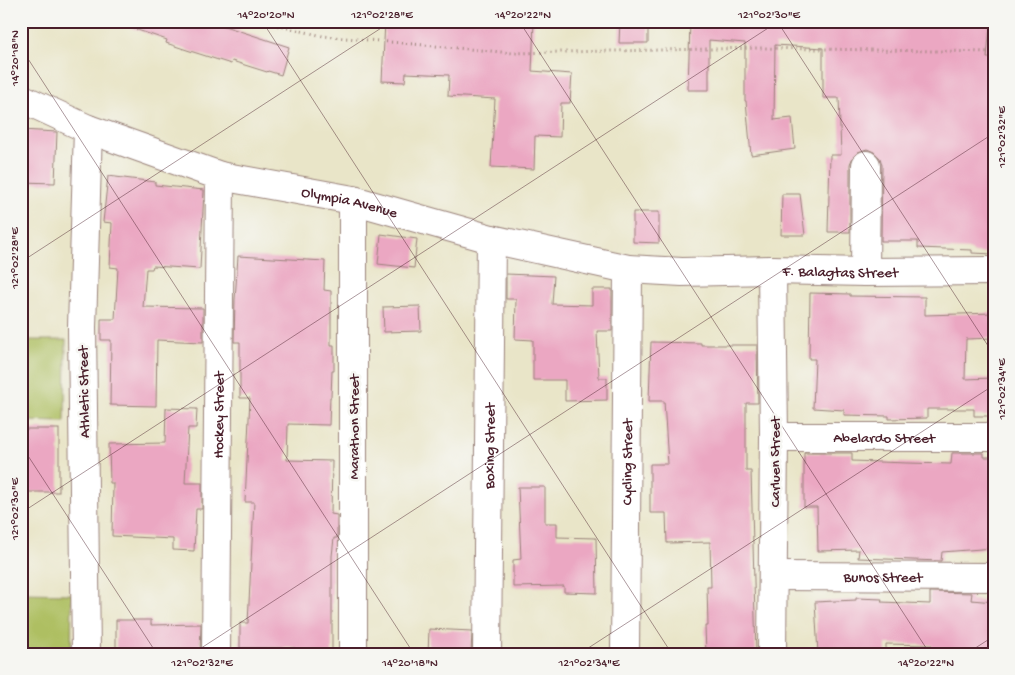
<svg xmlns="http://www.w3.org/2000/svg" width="1015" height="675" font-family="'Gochi Hand',sans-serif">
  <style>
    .green { fill: #aebf62; stroke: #7c6f46 }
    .building { fill: #eba7c2 }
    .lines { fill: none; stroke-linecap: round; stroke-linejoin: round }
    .minor-casing { stroke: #9a827a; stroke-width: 30 }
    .path { stroke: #9a827a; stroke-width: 3; stroke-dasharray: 1 4; stroke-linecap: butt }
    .minor { stroke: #fff; stroke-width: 28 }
    .ticks { fill: none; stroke: #4a1f2b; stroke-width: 1; stroke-opacity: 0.45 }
    .labels { text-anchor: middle; stroke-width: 5; stroke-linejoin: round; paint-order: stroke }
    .street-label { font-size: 15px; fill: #4a1f2b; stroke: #f6f6f2 }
    .neatline { fill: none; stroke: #4a1f2b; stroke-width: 2 }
    .ticks-label { font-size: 12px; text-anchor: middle; fill: #4a1f2b }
  </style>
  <rect width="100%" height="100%" fill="#f6f6f2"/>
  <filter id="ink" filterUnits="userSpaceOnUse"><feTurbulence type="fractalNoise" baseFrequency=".02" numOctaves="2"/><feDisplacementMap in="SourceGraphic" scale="10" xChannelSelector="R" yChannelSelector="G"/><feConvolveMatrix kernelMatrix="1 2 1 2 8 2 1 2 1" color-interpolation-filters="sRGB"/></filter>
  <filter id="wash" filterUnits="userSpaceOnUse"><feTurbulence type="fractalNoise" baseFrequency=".0096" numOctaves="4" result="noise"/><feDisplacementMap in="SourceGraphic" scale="20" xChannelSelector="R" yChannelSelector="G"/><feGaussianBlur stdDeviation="1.12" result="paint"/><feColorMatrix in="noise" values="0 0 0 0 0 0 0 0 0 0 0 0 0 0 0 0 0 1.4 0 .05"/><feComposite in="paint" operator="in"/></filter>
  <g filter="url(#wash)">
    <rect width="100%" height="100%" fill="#e9e5c8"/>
    <!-- green -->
    <g class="green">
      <path d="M24 340H66L65 422 24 421Z"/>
      <path d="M21 593 72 594 71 654H21Z"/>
    </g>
    <g id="blocks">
      <!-- building -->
      <g class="building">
        <path d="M121 21H209L289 47 281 75 268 71 267 72 232 61 231 64 187 50 166 43 167 40 120 24Z"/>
        <path d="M385 21H534L532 71 572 74 570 103H561L560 137 535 136 534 169 491 167 495 99 448 96 449 75 406 73 405 82 382 81Z"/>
        <path d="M620 21H648V43H619Z"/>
        <path d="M690 21H923L990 25 987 58H994V254L972 253V250L918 248V241H881L882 165 880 158 874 152 867 149 858 152 853 157 850 164V232H828L830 155H841L839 98H823V48L775 45 774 120 792 118 795 149 751 155 746 101H745V43L709 40V90H688Z"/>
        <path d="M21 130 57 132 55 183 21 182Z"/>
        <path d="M108 176 155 182V185L204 190 200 269 153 266 152 269H146L143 307 203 308V342L157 340 156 406 110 405 111 340H101V319H115L118 268 110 267 112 223 103 222Z"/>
        <path d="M782 194H800L805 235H781Z"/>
        <path d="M633 212H659V243L633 242Z"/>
        <path d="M381 234 417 239 414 268 378 264Z"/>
        <path d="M238 256 325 261 324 290 331 291V345H334V371H332L331 397H330L329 425 288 424 287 460 332 461 331 514 337 515V538H334L332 556V654H295V648H240V623H248L254 502H245L250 398H240V342H234L235 300Z"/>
        <path d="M506 274 554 276 552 304 592 305V289H612V331H597L599 378H607V400L565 401V380H533V340L515 339 516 299H506Z"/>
        <path d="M810 293 850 294V296L925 297V315L994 313V338L966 339 965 379 994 378V416H974V409H927V418L889 419V416L844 415V410L813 408 815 359H809Z"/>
        <path d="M420 306 421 331 384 332 383 307Z"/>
        <path d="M651 342 701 343V345H757L758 403H746V471H751L756 654H706L705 626H708L707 587H711L710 542 667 543 666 513H650V464H668L664 401H649Z"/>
        <path d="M166 408 197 409 196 428H188L185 483H202V509H196L194 551 173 550V539L112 536 113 483H110L109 444 165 443Z"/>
        <rect x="21" y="429" width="38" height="63"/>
        <path d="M804 453H852V461L907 463 951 464 952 453H984V457H994V548L942 552 941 561 858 558 859 550 818 551 817 507H804Z"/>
        <path d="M518 487H545V523H557V537L596 538 597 593 564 592V586L513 587V560L521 559Z"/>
        <path d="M930 592 972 593 971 600 994 602V654H931L932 645 886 644V654H818L815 602 856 600V598L882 599 881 602 930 604Z"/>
        <path d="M116 620H151V625L201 624 200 654H164V651H116Z"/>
        <path d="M429 629 472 631 471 654H428Z"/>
      </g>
    </g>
  </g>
  <g filter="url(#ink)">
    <use href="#blocks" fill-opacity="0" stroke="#9a827a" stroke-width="1"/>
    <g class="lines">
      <defs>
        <g id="minor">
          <path id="s1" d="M21 98 88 129 220 176 353 200 491 239 628 269 682 272 772 270 865 272 994 271"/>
          <path d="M772 270 774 437 772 654"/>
          <path d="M865 272 866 165"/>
          <path id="s2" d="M774 437H994"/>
          <path id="s3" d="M773 576 994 577"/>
          <path d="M86 654 82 327 88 129"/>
          <path id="s4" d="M216 654 220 176"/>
          <path d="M353 654V200"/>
          <path id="s5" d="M487 654 491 239"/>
          <path id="s6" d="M625 654 628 269"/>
        </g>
      </defs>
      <!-- minor casing -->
      <use href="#minor" class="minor-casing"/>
      <!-- path -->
      <path class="path" d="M258 21 323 36 513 53 761 48 994 52"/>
      <!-- minor -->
      <use href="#minor" class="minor"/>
    </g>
  </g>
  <!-- ticks -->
  <path class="ticks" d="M262 21 672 654M519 21 930 654M777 21 994 355M21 48 414 654M21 262 392 21M21 445 157 654M21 513 779 21M192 654 994 133M579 654 994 385M966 654 994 636"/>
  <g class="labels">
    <!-- street labels -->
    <g class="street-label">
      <text dy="5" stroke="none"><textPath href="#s1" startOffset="346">Olympia Avenue</textPath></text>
      <text dy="5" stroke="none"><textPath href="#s1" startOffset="845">F. Balagtas Street</textPath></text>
      <text transform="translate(83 392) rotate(-91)" y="5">Athletic Street</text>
      <text dy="5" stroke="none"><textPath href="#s4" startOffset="239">Hockey Street</textPath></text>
      <text transform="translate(353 427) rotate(-90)" y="5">Marathon Street</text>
      <text dy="5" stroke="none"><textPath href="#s2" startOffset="110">Abelardo Street</textPath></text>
      <text dy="5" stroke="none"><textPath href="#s5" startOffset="208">Boxing Street</textPath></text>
      <text dy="5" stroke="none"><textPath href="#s6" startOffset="192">Cycling Street</textPath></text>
      <text transform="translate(774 462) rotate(-90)" y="5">Carluen Street</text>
      <text dy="5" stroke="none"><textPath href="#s3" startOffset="110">Bunos Street</textPath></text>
    </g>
  </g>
  <!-- margin -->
  <rect width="1015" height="675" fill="none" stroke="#f6f6f2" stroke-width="55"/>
  <rect x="28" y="28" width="960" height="620" class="neatline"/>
  <g class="ticks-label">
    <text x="266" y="18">14°20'20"N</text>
    <text x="382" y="18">121°02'28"E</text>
    <text x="523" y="18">14°20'22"N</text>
    <text x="769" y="18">121°02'30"E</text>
    <text transform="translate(14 58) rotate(-90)" y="4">14°20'18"N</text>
    <text transform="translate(1001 137) rotate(-90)" y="4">121°02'32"E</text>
    <text transform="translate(14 258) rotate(-90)" y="4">121°02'28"E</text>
    <text transform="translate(1001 389) rotate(-90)" y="4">121°02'34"E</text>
    <text transform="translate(14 509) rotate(-90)" y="4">121°02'30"E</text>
    <text x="202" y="666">121°02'32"E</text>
    <text x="410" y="666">14°20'18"N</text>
    <text x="589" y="666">121°02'34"E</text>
    <text x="926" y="666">14°20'22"N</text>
  </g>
</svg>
